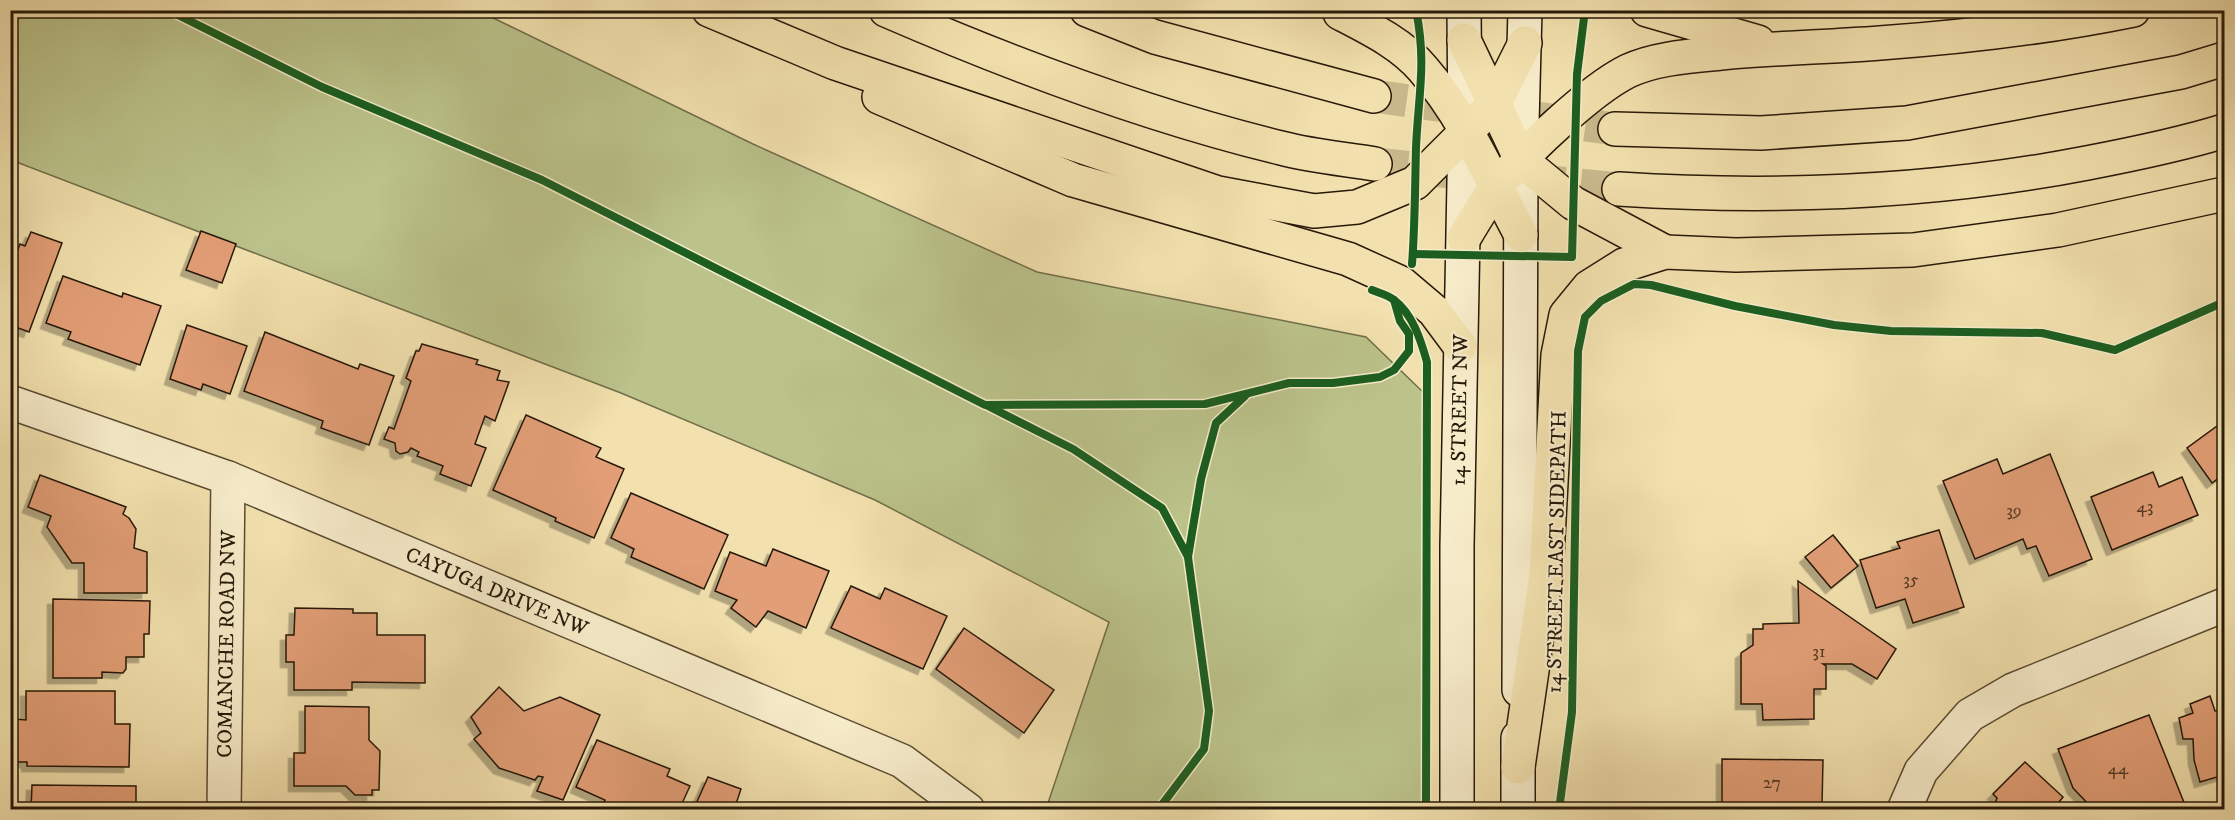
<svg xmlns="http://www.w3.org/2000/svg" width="2235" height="820" font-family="'IM FELL DW Pica',serif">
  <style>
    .green { fill: #bbc28a; stroke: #716e4a; stroke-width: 1.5 }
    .building { fill: #e29e76; stroke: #271909; stroke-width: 1.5; filter: url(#shadow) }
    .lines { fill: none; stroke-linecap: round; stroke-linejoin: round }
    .primary-tunnel { stroke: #c9b98d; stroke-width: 33; stroke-dasharray: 33 16; stroke-linecap: butt }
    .minor-casing { stroke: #5a4b32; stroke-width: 36 }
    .secondary-casing { stroke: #271909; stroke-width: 36 }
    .primary-casing { stroke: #271909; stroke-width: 36 }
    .minor { stroke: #f7ecca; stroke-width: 33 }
    .secondary { stroke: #f7ecca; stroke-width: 33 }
    .primary { stroke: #f2e1ae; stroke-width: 33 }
    .cycleway-casing { stroke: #f7ecca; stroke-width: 11 }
    .cycleway { stroke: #1b5e20; stroke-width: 8 }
    .labels { text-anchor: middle; stroke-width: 4.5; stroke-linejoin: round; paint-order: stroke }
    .number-label { font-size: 18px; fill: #563a24 }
    .street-label { font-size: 21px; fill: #271909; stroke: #f7ecca }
  </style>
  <defs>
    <filter id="shadow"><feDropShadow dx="-5.5" dy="5.5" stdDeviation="0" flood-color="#0004"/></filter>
  </defs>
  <rect width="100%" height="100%" fill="#f2e1ae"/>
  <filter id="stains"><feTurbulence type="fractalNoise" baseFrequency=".00333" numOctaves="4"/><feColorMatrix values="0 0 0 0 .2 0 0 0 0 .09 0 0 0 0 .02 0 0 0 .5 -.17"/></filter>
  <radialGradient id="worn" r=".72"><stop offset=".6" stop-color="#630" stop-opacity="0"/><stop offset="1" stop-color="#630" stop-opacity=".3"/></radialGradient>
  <!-- green -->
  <path class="green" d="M10 11H479L753 144 1037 272 1366 337 1425 394V809H1046L1109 622 875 500 621 393 11 160Z"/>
  <!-- building -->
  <g class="building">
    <path d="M201 231 236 244 222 283 186 270Z"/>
    <path d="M31 232 62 243 29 332 10 325V259L14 260 20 244 25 246Z"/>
    <path d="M63 276 122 297 123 293 161 306 140 365 68 339 71 332 46 323Z"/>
    <path d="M187 325 247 346 230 394 203 384 201 390 170 379Z"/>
    <path d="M265 332 358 369 360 364 394 376 369 445 321 428 323 421 244 391Z"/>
    <path d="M422 344 478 360 476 364 500 371 497 380 509 382 495 421 485 416 475 444 486 448 471 486 440 474 443 466 417 456 419 452 411 448 408 452 400 454 396 451 395 443 384 439 389 427 394 429 411 381 406 378 416 351H419Z"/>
    <path d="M526 415 601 448 596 457 624 469 594 538 555 521 556 518 493 490Z"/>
    <path d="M2224 421V474L2212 483 2187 448Z"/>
    <path d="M2050 454 2092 559 2049 576 2036 546 2027 549 2023 539 1975 559 1943 481 1997 459 2003 474Z"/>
    <path d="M2153 472 2159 487 2182 477 2198 515 2112 550 2091 497Z"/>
    <path d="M40 475 126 507 123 514 129 518 136 529 134 548 147 552V593H84V563H72L47 527 51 516 28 507Z"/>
    <path d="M631 493 728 535 704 589 631 557 634 549 611 538Z"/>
    <path d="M1939 530 1964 607 1913 623 1905 599 1876 608 1860 560 1900 548 1897 542Z"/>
    <path d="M1833 535 1858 566 1831 588 1805 557Z"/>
    <path d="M773 549 829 571 806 628 768 611 756 627 731 608 737 600 715 591 730 552 766 566Z"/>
    <path d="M1798 581 1896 649 1877 679 1852 664H1823L1826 666V689H1814V719L1763 720 1762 704H1741V653L1753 645V629H1763V624L1799 623Z"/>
    <path d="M851 586 880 599 885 588 947 616 923 669 831 628Z"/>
    <path d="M53 599 150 601 149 634H144V657H126V669L123 673 102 672V678H53Z"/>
    <path d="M295 608 353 609V613H377V635H425V683L352 682V690H294V662H286V635H294Z"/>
    <path d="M964 628 1054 690 1024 733 936 669Z"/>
    <path d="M499 687 524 711 560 697 600 715 563 800 537 791 543 777 538 776 535 780 499 768 474 739 481 733 471 717Z"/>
    <path d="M26 691H115V724H130L129 767 27 766V762H14V719L26 720Z"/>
    <path d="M2210 696 2215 711 2224 710V775L2200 782 2194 760 2193 739H2183L2179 718 2193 713 2190 704Z"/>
    <path d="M305 706 369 707V740L380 751 379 790H372V795H355L346 786H294V753H305Z"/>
    <path d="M2149 715 2185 805 2175 810H2094L2073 788 2058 749Z"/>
    <path d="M597 740 670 769 667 776 690 786 679 810H600L605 800 576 787Z"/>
    <path d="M1722 759 1823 760 1822 805 1788 804 1787 810H1722Z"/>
    <path d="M2025 762 2063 797 2053 810H1993L1997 798 1993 794Z"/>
    <path d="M708 777 741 789 734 810H689L691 803 695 806Z"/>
    <path d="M32 785 136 786V810H31Z"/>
  </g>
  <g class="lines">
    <!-- primary-tunnel -->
    <g class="primary-tunnel">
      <path d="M1374 96 1474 110"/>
      <path d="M1537 118 1615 129"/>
      <path d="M1375 164 1451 172"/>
      <path d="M1532 180 1619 189"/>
    </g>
    <defs>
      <g id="minor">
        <path d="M10 402 228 478 902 761 968 810"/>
        <path d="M224 810 228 478"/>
        <path d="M1904 810 1921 771 1970 715 2013 690 2224 605"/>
      </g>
      <g id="secondary">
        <path d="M1519 690 1521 160 1525 10"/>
        <path d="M1457 810V546L1465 130 1464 10"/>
        <path d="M1518 810V738"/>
      </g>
      <g id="primary">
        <path d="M709 10 835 63 1218 193 1314 211 1357 207 1415 183 1495 103 1525 43"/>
        <path d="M886 10C1013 65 1146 115 1281 148 1311 156 1344 159 1375 164"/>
        <path d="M1087 10 1155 37 1374 96"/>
        <path d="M1647 10 1758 42"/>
        <path d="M1340 13C1369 28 1402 44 1423 69 1465 117 1491 179 1521 235"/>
        <path d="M1464 40 1521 160 1573 203 1665 252"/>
        <path d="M879 97 1073 180 1348 259 1401 283 1434 311 1460 346"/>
        <path d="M1615 129 1761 133 1907 123 2181 72 2224 59"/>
        <path d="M1619 189C1776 199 1932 193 2087 163 2134 154 2179 145 2224 131"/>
        <path d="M1464 238C1474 221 1484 204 1496 188 1522 154 1590 90 1628 71 1656 58 1691 56 1721 53 1774 48 1827 47 1880 43 1965 37 2049 27 2133 10"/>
        <path d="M1518 767 1546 574 1558 355 1566 315 1589 287 1624 265 1665 252 1736 255 1913 250 2058 230 2224 194"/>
      </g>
    </defs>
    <!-- minor casing -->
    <use href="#minor" class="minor-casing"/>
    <!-- secondary casing -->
    <use href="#secondary" class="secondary-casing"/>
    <!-- primary casing -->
    <use href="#primary" class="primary-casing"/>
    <!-- minor -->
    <use href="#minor" class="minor"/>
    <!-- secondary -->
    <use href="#secondary" class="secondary"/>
    <!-- primary -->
    <use href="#primary" class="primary"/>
    <defs>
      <g id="cycleway">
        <path d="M168 10 322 87 542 180 985 405 1205 404 1289 383H1333L1380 377 1394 370 1409 351V334L1400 321 1394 300"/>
        <path d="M1413 254 1572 257 1577 74 1585 10"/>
        <path d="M1412 264C1415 226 1415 187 1416 148 1418 97 1427 64 1416 10"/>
        <path d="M1372 290C1379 293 1388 295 1394 300 1413 314 1421 341 1427 362L1426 810"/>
        <path d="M988 406 1073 449 1162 508 1188 557"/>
        <path d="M1158 810 1204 749 1209 711 1188 557 1201 479 1216 423 1245 396"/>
        <path d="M1559 810 1572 712 1578 351 1585 317 1601 301 1634 284 1651 285 1735 306 1834 325 1891 331 2042 333 2115 350 2224 302"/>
      </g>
    </defs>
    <!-- cycleway casing -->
    <use href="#cycleway" class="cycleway-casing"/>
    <!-- cycleway -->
    <use href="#cycleway" class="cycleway"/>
  </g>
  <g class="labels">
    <!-- number labels -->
    <g class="number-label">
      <text x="2145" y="512">43</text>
      <text x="2014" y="516">39</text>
      <text x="1911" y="585">35</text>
      <text x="1819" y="657">31</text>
      <text x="2118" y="774">44</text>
      <text x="1772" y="788">27</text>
    </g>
    <!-- street labels -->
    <g class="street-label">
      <text transform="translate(1459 410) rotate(-89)" y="7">14 STREET NW</text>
      <text transform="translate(1556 552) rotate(-89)" y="7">14 STREET EAST SIDEPATH</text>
      <text transform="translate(497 591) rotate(23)" y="7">CAYUGA DRIVE NW</text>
      <text transform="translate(226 644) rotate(-89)" y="7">COMANCHE ROAD NW</text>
    </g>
  </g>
  <!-- margin -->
  <rect width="2235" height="820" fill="none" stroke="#f2e1ae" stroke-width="36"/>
  <rect x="12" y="12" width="2211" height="796" fill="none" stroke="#271909" stroke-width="3"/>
  <rect x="18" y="18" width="2199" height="784" fill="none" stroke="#271909" stroke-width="1.5"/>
  <rect width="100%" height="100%" filter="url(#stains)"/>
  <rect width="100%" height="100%" fill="url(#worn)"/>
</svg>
